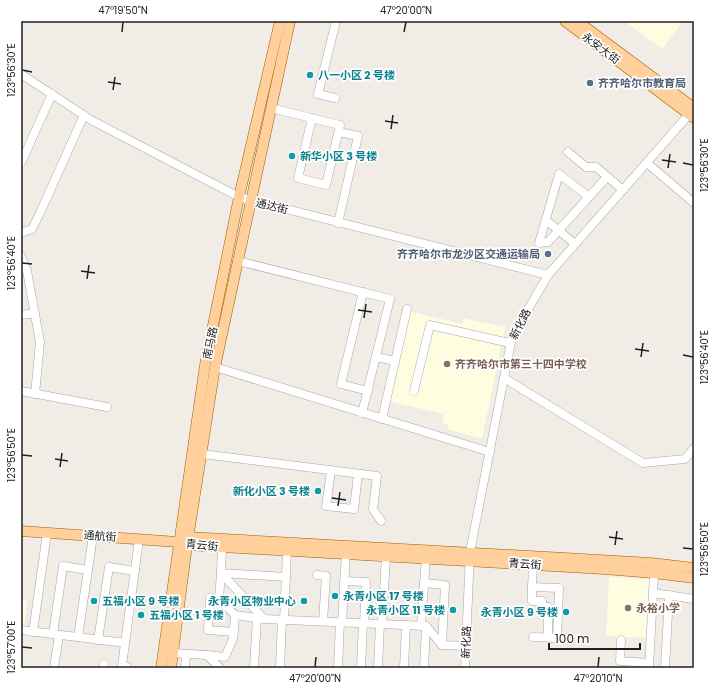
<svg xmlns="http://www.w3.org/2000/svg" width="715" height="689" font-family="Poppins,'Noto Sans SC',sans-serif">
  <style>
    .education { fill: #fffde0 }
    .lines { fill: none; stroke-linecap: round; stroke-linejoin: round }
    .minor-casing { stroke: #a7a7a7; stroke-width: 9 }
    .major-casing { stroke: #9b6000; stroke-width: 11 }
    .minor { stroke: #fff; stroke-width: 8 }
    .major { stroke: #ffcf9c; stroke-width: 10 }
    .ticks { fill: none; stroke: #202020; stroke-width: 1.5 }
    .culture-dot { fill: #0f9aa8; stroke: #fff; stroke-width: 1.5 }
    .service-dot { fill: #5c6f8a; stroke: #fff; stroke-width: 1.5 }
    .education-dot { fill: #8d6e63; stroke: #fff; stroke-width: 1.5 }
    .labels { text-anchor: middle; stroke-width: 3.5; stroke-linejoin: round; paint-order: stroke }
    .street-label { font-size: 11px; fill: #202020; stroke: #fff }
    .culture-label { font-size: 11px; font-weight: bold; fill: #0d838f; stroke: #fff; text-anchor: start }
    .service-label { font-size: 11px; font-weight: bold; fill: #4e5e75; stroke: #fff; text-anchor: start }
    .education-label { font-size: 11px; font-weight: bold; fill: #785e54; stroke: #fff; text-anchor: start }
    .neatline { fill: none; stroke: #202020; stroke-width: 1.5 }
    .ticks-label { font-size: 10px; text-anchor: middle; fill: #202020 }
  </style>
  <rect width="100%" height="100%" fill="#f1ece5"/>
  <!-- education -->
  <g class="education">
    <path d="M624 21H683L663 49Z"/>
    <path d="M409 311 462 324 463 318 505 327 482 439 447 429 448 424 442 423 443 414 388 401Z"/>
    <path d="M609 577 650 579 648 638 606 636Z"/>
    <path d="M21 600 27 601 24 626H21Z"/>
  </g>
  <g class="lines">
    <defs>
      <g id="minor">
        <path d="M21 74 91 120 239 197 548 275"/>
        <path d="M335 98 318 94 336 21"/>
        <path d="M271 108 340 125 326 185 298 178 312 118"/>
        <path d="M568 152 586 167H596L623 190"/>
        <path d="M21 163 52 94"/>
        <path d="M647 163 694 203"/>
        <path d="M589 197 559 174 539 243 548 242 607 177"/>
        <path d="M546 220 575 244"/>
        <path d="M338 223 358 136 339 132"/>
        <path d="M21 233 32 229 40 213 84 115"/>
        <path d="M21 256 27 271 40 342 35 394"/>
        <path d="M238 261 390 299 362 413"/>
        <path d="M363 292 341 384 368 391"/>
        <path d="M21 315 35 313"/>
        <path d="M376 357 395 361"/>
        <path d="M215 367 490 452"/>
        <path d="M504 378 643 463 685 459 694 448"/>
        <path d="M21 391 107 407"/>
        <path d="M414 391 430 325 510 343"/>
        <path d="M382 419 407 309"/>
        <path d="M202 454 377 476 373 509 381 521"/>
        <path d="M331 471 326 506 354 509 358 474"/>
        <path d="M222 547 221 573 286 577"/>
        <path d="M317 575 326 576 323 621"/>
        <path d="M344 581 366 582 364 623"/>
        <path d="M424 583 445 585 442 645"/>
        <path d="M532 587V601H542V607H548V637"/>
        <path d="M653 593 694 599"/>
        <path d="M219 599 221 573 264 619"/>
        <path d="M284 620 287 551"/>
        <path d="M342 622 346 554"/>
        <path d="M382 624 386 556"/>
        <path d="M421 626 426 558"/>
        <path d="M21 630 125 643"/>
        <path d="M33 632 47 533"/>
        <path d="M234 632 208 630 210 598 219 599 235 615"/>
        <path d="M53 634 63 566 88 570"/>
        <path d="M78 637 93 536"/>
        <path d="M533 637 557 638 559 588 532 587 533 565"/>
        <path d="M98 640 109 567 135 571"/>
        <path d="M621 640 620 661 649 663"/>
        <path d="M173 653 207 655 220 668"/>
        <path d="M207 655 225 657 233 639 235 615 264 619 426 626 442 645 466 646"/>
        <path d="M54 668 59 635"/>
        <path d="M103 668 104 664"/>
        <path d="M127 668V667L122 666 139 539"/>
        <path d="M185 668 186 654"/>
        <path d="M254 668 257 618"/>
        <path d="M280 668 282 619"/>
        <path d="M338 668 340 622"/>
        <path d="M361 668 363 623"/>
        <path d="M378 668 380 624"/>
        <path d="M404 668 406 625"/>
        <path d="M424 668 426 626"/>
        <path d="M465 668 470 552 512 337 548 275 692 111"/>
        <path d="M649 668 654 573"/>
        <path d="M665 668 669 595"/>
      </g>
      <g id="major">
        <path d="M565 21 694 118"/>
        <path d="M577 21 694 108"/>
        <path d="M21 531 178 542 187 545 604 569 654 573 694 578"/>
        <path d="M184 539 188 537 582 559 651 563 694 568"/>
        <path d="M161 668 205 365 239 197 280 21"/>
        <path d="M171 668 187 545 215 367 290 21"/>
      </g>
    </defs>
    <!-- minor casing -->
    <use href="#minor" class="minor-casing"/>
    <!-- major casing -->
    <use href="#major" class="major-casing"/>
    <!-- minor -->
    <use href="#minor" class="minor"/>
    <!-- major -->
    <use href="#major" class="major"/>
  </g>
  <!-- ticks -->
  <path class="ticks" d="M122 32 123 22M404 32 406 22M22 70 32 72M108 82 121 84M113 90 115 77M385 121 398 123M391 129 393 115M662 160 676 162M683 163 693 165M668 168 670 154M22 263 32 264M81 271 95 273M87 279 89 265M358 310 372 312M364 318 366 304M635 349 649 351M683 355 693 357M641 357 643 343M22 455 32 456M55 459 68 461M60 467 62 453M332 498 346 500M338 506 340 492M609 537 623 539M615 545 617 531M683 548 693 549M22 647 32 648M315 667 316 657M598 667 599 657"/>
  <!-- markers -->
  <g class="culture-dot">
    <circle cx="310" cy="75" r="4"/>
    <circle cx="292" cy="156" r="4"/>
    <circle cx="318" cy="491" r="4"/>
    <circle cx="335" cy="596" r="4"/>
    <circle cx="94" cy="601" r="4"/>
    <circle cx="304" cy="601" r="4"/>
    <circle cx="453" cy="610" r="4"/>
    <circle cx="566" cy="612" r="4"/>
    <circle cx="141" cy="615" r="4"/>
  </g>
  <g class="service-dot">
    <circle cx="590" cy="83" r="4"/>
    <circle cx="548" cy="254" r="4"/>
  </g>
  <g class="education-dot">
    <circle cx="447" cy="364" r="4"/>
    <circle cx="628" cy="608" r="4"/>
  </g>
  <g class="labels">
    <!-- street labels -->
    <g class="street-label">
      <text transform="translate(601 48) rotate(37)" y="4">永安大街</text>
      <text transform="translate(272 206) rotate(14)" y="4">通达街</text>
      <text transform="translate(520 324) rotate(-63)" y="4">新化路</text>
      <text transform="translate(210 343) rotate(-78)" y="4">南马路</text>
      <text transform="translate(100 536) rotate(4)" y="4">通航街</text>
      <text transform="translate(202 545) rotate(6)" y="4">青云街</text>
      <text transform="translate(525 564) rotate(4)" y="4">青云街</text>
      <text transform="translate(466 642) rotate(-88)" y="4">新化路</text>
    </g>
    <!-- culture labels -->
    <g class="culture-label">
      <text x="318" y="79">八一小区 2 号楼</text>
      <text x="300" y="160">新华小区 3 号楼</text>
      <text x="310" y="495" text-anchor="end">新化小区 3 号楼</text>
      <text x="343" y="600">永青小区 17 号楼</text>
      <text x="102" y="605">五福小区 9 号楼</text>
      <text x="296" y="605" text-anchor="end">永青小区物业中心</text>
      <text x="445" y="614" text-anchor="end">永青小区 11 号楼</text>
      <text x="558" y="616" text-anchor="end">永青小区 9 号楼</text>
      <text x="149" y="619">五福小区 1 号楼</text>
    </g>
    <!-- service labels -->
    <g class="service-label">
      <text x="598" y="87">齐齐哈尔市教育局</text>
      <text x="540" y="258" text-anchor="end">齐齐哈尔市龙沙区交通运输局</text>
    </g>
    <!-- education labels -->
    <g class="education-label">
      <text x="455" y="368">齐齐哈尔市第三十四中学校</text>
      <text x="636" y="612">永裕小学</text>
    </g>
  </g>
  <!-- border -->
  <rect width="715" height="689" fill="none" stroke="#ffffff" stroke-width="44"/>
  <!-- scale -->
  <path d="M549 643v6h91v-6" fill="none" stroke="#202020" stroke-width="2"/>
  <text x="555" y="643" font-size="12" fill="#202020" stroke="#ffffff" stroke-width="3" paint-order="stroke">100 m</text>
  <rect x="22" y="22" width="671" height="645" class="neatline"/>
  <g class="ticks-label">
    <text x="123" y="14">47°19'50"N</text>
    <text x="406" y="14">47°20'00"N</text>
    <text transform="translate(11 70) rotate(-90)" y="4">123°56'30"E</text>
    <text transform="translate(704 165) rotate(-90)" y="4">123°56'30"E</text>
    <text transform="translate(11 263) rotate(-90)" y="4">123°56'40"E</text>
    <text transform="translate(704 357) rotate(-90)" y="4">123°56'40"E</text>
    <text transform="translate(11 455) rotate(-90)" y="4">123°56'50"E</text>
    <text transform="translate(704 549) rotate(-90)" y="4">123°56'50"E</text>
    <text transform="translate(11 647) rotate(-90)" y="4">123°57'00"E</text>
    <text x="315" y="682">47°20'00"N</text>
    <text x="598" y="682">47°20'10"N</text>
  </g>
</svg>
